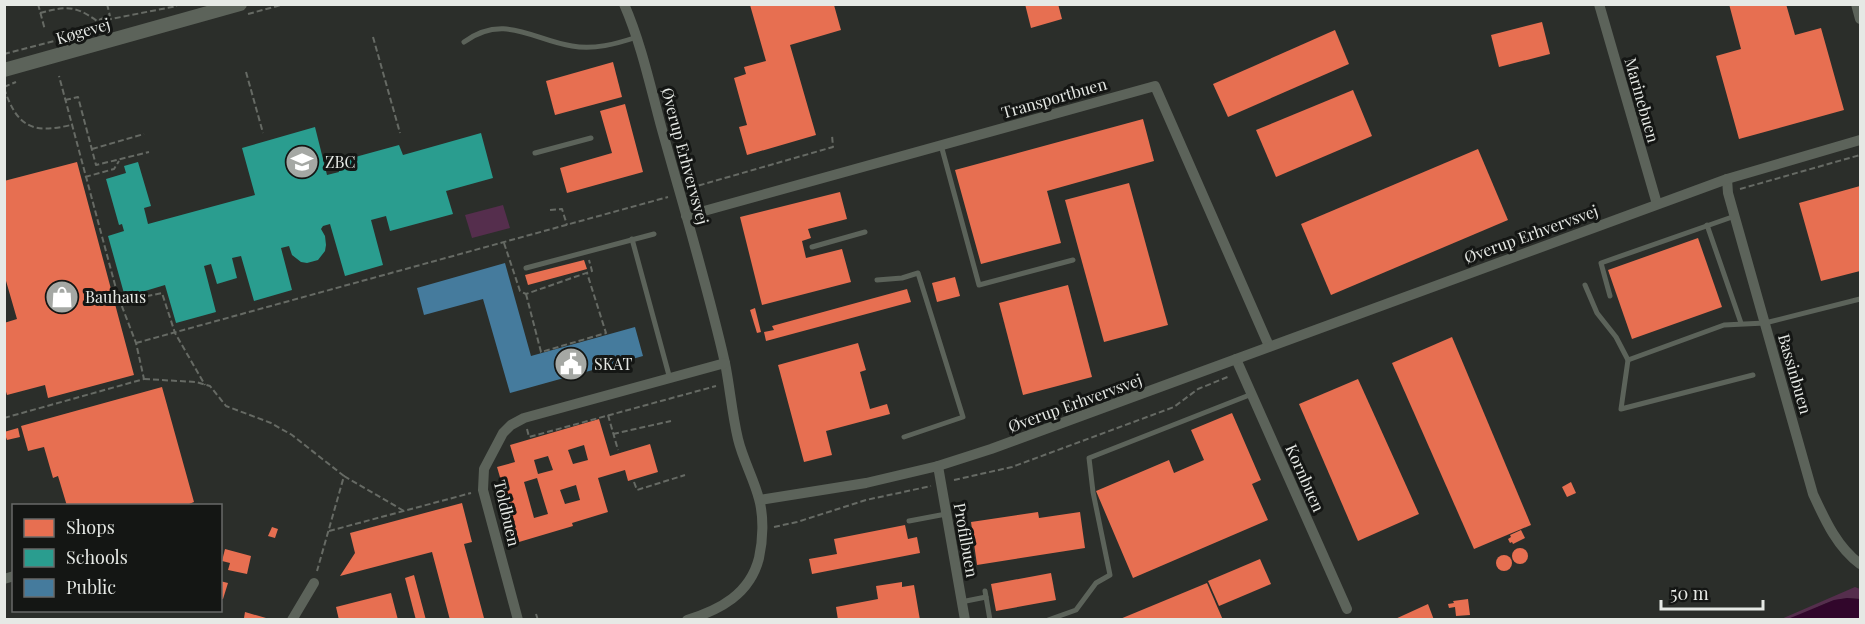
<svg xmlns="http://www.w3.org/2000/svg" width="1865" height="624" font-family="'Playfair Display',serif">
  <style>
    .green { fill: #552e4d }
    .water { fill: #31062b }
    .shops { fill: #e76f51; fill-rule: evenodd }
    .schools { fill: #2a9d8f }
    .public { fill: #457b9d }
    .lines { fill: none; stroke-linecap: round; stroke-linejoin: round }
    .path { stroke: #666a64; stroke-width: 2; stroke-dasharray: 6 3; stroke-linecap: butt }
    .service { stroke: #5c635a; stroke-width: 5 }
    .minor { stroke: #5c635a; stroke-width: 10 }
    .tertiary { stroke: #5c635a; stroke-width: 14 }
    .labels { text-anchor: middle; stroke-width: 6; stroke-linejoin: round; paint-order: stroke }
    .street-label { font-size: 16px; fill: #e6e9e5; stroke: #141614 }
    .poi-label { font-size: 16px; fill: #e6e9e5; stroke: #141614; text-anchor: start }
  </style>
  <rect width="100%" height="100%" fill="#2b2e2a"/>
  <!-- green -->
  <g class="green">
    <path d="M503 205 510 228 472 238 465 215Z"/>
    <path d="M1855 587 1860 589V599C1851 598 1842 598 1832 601 1815 607 1798 619 1779 620Z"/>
  </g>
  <!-- water -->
  <path class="water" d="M1847 598 1860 599V619H1788L1834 600Z"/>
  <!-- shops -->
  <g class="shops">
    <path d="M1025 4H1058L1062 19 1031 28Z"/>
    <path d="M1729 4H1786L1795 35 1821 28 1844 110 1739 139 1716 56 1741 49Z"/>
    <path d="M750 5H834L841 30 790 45 816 135 747 155 739 127 747 125 734 78 746 74 744 67 766 61Z"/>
    <path d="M1542 22 1550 54 1499 67 1491 35Z"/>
    <path d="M1335 30 1349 64 1228 117 1213 84Z"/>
    <path d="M613 62 622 97 555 115 546 81Z"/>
    <path d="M1353 90 1372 136 1276 177 1256 130Z"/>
    <path d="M625 104 643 172 567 193 560 168 612 153 600 111Z"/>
    <path d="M1143 119 1154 161 1047 191 1061 243 981 264 955 170Z"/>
    <path d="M1478 149 1508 220 1331 295 1301 224Z"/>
    <path d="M77 162 134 375 48 398 45 385 7 395 4 385V323L17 319 4 274V181Z"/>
    <path d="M1129 183 1168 325 1104 342 1065 200Z"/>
    <path d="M1860 186V271L1821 281 1799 203Z"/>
    <path d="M840 192 847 219 808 229 811 238 802 241 806 258 842 249 851 282 762 305 740 217Z"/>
    <path d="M1698 238 1722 307 1632 339 1608 270Z"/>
    <path d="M584 260 587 269 528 285 525 275Z"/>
    <path d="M955 277 960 296 937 302 932 283Z"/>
    <path d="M1068 285 1092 377 1023 395 999 303Z"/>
    <path d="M907 289 911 302 766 341 764 332 774 330 772 326Z"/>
    <path d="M755 308 761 332 757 333 750 310Z"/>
    <path d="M1452 337 1531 525 1474 549 1392 363Z"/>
    <path d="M858 343 866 370 860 372 870 409 887 404 890 414 826 431 832 455 804 462 778 365Z"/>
    <path d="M1358 379 1419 514 1358 541 1299 404Z"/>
    <path d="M162 387 194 502 189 504 190 506H67L58 476 53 478 44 447 28 451 21 426Z"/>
    <path d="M1232 413 1261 480 1252 484 1268 520 1133 578 1096 491 1169 460 1174 473 1204 460 1191 430Z"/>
    <path d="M599 419 610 456 650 444 658 472 628 481 625 470 598 478 608 512 572 523 573 526 519 542 497 467 515 462 510 445ZM584 445 588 460 573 464 568 450ZM548 456 553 470 538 474 534 460ZM537 478 548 514 534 518 524 482ZM576 485 580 500 565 504 560 490Z"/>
    <path d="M18 428 20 437 7 440 4 432Z"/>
    <path d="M1571 482 1576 493 1567 497 1562 487Z"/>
    <path d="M462 503 472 542 464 544 484 618 450 620 432 552 340 576 355 553 350 533Z"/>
    <path d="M1038 512 1039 518 1080 512 1085 548 977 565 971 522Z"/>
    <path d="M905 525 908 539 917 537 920 553 812 574 809 559 837 554 834 539Z"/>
    <path d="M272 527 278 529 275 538 268 536Z"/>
    <path d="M1521 530 1525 538 1513 544 1512 542 1510 543 1508 539 1511 537 1510 535Z"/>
    <circle cx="1520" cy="556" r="8"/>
    <path d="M225 549 251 556 247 574 228 570 230 563 222 561Z"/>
    <circle cx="1504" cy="563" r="8"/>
    <path d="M1260 559 1271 584 1219 606 1208 581Z"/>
    <path d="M1051 573 1056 600 996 611 991 584Z"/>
    <path d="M414 575 426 620H416L405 578Z"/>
    <path d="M220 581 228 583 223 599H220Z"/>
    <path d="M902 582V587L914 585 920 620H838L836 607 878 599 876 586Z"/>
    <path d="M1207 583 1223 620 1120 619Z"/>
    <path d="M391 593 398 620H339L336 607Z"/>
    <path d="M1468 599 1470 615 1456 616 1455 607 1449 608 1448 604 1454 603 1453 601Z"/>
    <path d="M1428 604 1434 620H1393Z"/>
    <path d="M245 612 266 618 265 620H248L244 618Z"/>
  </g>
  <!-- schools -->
  <path class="schools" d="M315 127 327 175 339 172 337 162 399 145 403 155 481 133 493 178 446 191 453 214 390 231 386 216 371 220 383 265 345 276 330 224 323 226 321 229 325 236 326 245 325 251 318 260 307 263 301 262 292 255 289 246 281 248 292 290 254 301 241 256 232 258 237 278 217 284 211 264 204 266 216 312 176 323 165 285 125 297 108 236 124 231 122 224 119 225 106 179 126 173 124 166 138 162 151 206 144 208 148 224 255 195 242 148Z"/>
  <!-- public -->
  <path class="public" d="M505 263 531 356 635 327 643 356 510 393 483 299 424 315 417 288Z"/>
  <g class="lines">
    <!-- path -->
    <g class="path">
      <path d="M38 4 45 30"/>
      <path d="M107 4 110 16"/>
      <path d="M40 13C67 6 74 5 97 21L110 15"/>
      <path d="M248 14 285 4"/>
      <path d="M82 33 111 19 177 6"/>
      <path d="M373 37 400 133"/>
      <path d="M4 54 54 41"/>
      <path d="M246 72 263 133"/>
      <path d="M4 87 16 82"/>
      <path d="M4 88C17 127 32 134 71 125"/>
      <path d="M65 100 78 97 96 165 149 152"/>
      <path d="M92 149 144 134"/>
      <path d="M85 177 114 169 119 161"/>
      <path d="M690 188 833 147 832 135"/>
      <path d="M1740 189 1860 155"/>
      <path d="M550 210 562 209 567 225"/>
      <path d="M504 243 520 291 526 294 592 271 589 260"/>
      <path d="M526 294 541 352 606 333 587 273"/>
      <path d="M120 302 162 293 175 333 205 385"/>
      <path d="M136 343 668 197"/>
      <path d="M144 379 196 382 210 386 226 406 271 423 292 435 344 476 317 571"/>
      <path d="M608 415 618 450"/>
      <path d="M4 418 144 379 136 343 118 296 59 76"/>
      <path d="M527 429 529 437 716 386"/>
      <path d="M613 434 671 421"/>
      <path d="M344 476 404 511"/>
      <path d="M954 480 1012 467 1174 407 1198 389 1230 376"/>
      <path d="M634 482 637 490 685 475"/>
      <path d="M774 527 797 522 866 500 931 486"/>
      <path d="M329 531 471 493"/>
      <path d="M536 614 538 620"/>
    </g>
    <!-- service -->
    <g class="service">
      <path d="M464 42C504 13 533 40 572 46 594 50 616 44 637 37"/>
      <path d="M941 145 979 285 1073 260"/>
      <path d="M535 153 591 138"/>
      <path d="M1707 225 1741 323"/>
      <path d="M632 239 670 379"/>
      <path d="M812 247 865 232"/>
      <path d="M526 268 654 234"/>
      <path d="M877 280 902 278 918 273 963 417 904 437"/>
      <path d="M1585 285 1597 313 1616 337 1628 360 1724 325 1765 323 1860 299"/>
      <path d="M1610 296 1601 263 1735 216"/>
      <path d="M1628 360 1621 409 1753 375"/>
      <path d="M909 521 946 514"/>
      <path d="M985 591 990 620"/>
      <path d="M961 602 986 597"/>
      <path d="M1048 620 1076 610 1096 583 1110 575 1093 492 1089 458 1252 394"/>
    </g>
    <!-- minor -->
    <g class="minor">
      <path d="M624 4C641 43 650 85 661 126 683 205 707 284 725 363 730 388 732 414 738 439 743 460 754 479 759 499 764 517 763 540 759 558 750 594 720 610 687 620"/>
      <path d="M1599 4 1657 204"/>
      <path d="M1856 4 1860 19"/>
      <path d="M1727 179 1728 193 1813 494C1825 520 1837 547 1860 564"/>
      <path d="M686 216 1155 86 1269 346"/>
      <path d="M1236 359 1347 609"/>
      <path d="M938 466 965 620"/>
      <path d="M760 500 866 483 938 466 991 449 1727 179 1860 140"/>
      <path d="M4 579 14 576"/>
      <path d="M292 620 314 583"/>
      <path d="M518 620 483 490 484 469 503 433 511 425 524 418 725 363"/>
    </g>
    <!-- tertiary -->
    <path class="tertiary" d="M4 70 240 4"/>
  </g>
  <!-- icons -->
  <defs>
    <symbol id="school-disc" viewBox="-11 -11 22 22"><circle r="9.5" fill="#a5a8a4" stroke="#141614"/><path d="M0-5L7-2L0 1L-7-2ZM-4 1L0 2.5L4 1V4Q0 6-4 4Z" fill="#fff"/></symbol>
    <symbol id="shop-disc" viewBox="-11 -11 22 22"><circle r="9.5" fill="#a5a8a4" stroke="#141614"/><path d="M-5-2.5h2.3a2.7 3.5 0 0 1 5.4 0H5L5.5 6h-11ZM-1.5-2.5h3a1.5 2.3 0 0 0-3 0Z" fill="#fff"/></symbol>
    <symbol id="civic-disc" viewBox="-11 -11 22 22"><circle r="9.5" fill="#a5a8a4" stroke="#141614"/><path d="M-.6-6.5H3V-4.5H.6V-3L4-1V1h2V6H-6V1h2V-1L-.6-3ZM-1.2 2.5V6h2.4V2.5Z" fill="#fff"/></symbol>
  </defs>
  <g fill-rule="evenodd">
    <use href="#school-disc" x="283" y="143" width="38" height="38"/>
    <use href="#shop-disc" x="43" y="278" width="38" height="38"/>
    <use href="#civic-disc" x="552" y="345" width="38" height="38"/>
  </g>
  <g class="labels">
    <!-- street labels -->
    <g class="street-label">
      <text transform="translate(83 31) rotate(-16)" y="6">Køgevej</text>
      <text transform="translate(1054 98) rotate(-16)" y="6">Transportbuen</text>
      <text transform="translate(1642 100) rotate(74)" y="6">Marinebuen</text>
      <text transform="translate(685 156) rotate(75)" y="6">Øverup Erhvervsvej</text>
      <text transform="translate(1531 234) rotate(-20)" y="6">Øverup Erhvervsvej</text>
      <text transform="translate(1795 374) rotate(74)" y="6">Bassinbuen</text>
      <text transform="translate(1075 403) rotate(-20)" y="6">Øverup Erhvervsvej</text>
      <text transform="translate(1305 478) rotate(66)" y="6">Kornbuen</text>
      <text transform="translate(507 513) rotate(77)" y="6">Toldbuen</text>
      <text transform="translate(966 540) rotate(80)" y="6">Profilbuen</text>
    </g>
    <!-- poi labels -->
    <g class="poi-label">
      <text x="325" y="168">ZBC</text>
      <text x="85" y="303">Bauhaus</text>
      <text x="594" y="370">SKAT</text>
    </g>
  </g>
  <!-- border -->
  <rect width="1865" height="624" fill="none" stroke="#e6e9e5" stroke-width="12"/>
  <!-- legend -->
  <rect x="12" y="504" width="210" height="108" fill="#141614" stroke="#686a68" stroke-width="1.5"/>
  <rect x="24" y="519" width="30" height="18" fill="#e76f51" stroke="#686a68" stroke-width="1.5"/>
  <text x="66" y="534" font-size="18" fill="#e6e9e5">Shops</text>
  <rect x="24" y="549" width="30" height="18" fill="#2a9d8f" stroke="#686a68" stroke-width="1.5"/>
  <text x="66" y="564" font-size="18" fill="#e6e9e5">Schools</text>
  <rect x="24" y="579" width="30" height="18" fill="#457b9d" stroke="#686a68" stroke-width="1.5"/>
  <text x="66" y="594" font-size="18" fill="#e6e9e5">Public</text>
  <!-- scale -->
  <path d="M1661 600v9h102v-9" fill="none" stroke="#e6e9e5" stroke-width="3"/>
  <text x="1670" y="600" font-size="18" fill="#e6e9e5" stroke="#141614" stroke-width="4.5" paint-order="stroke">50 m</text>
</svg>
